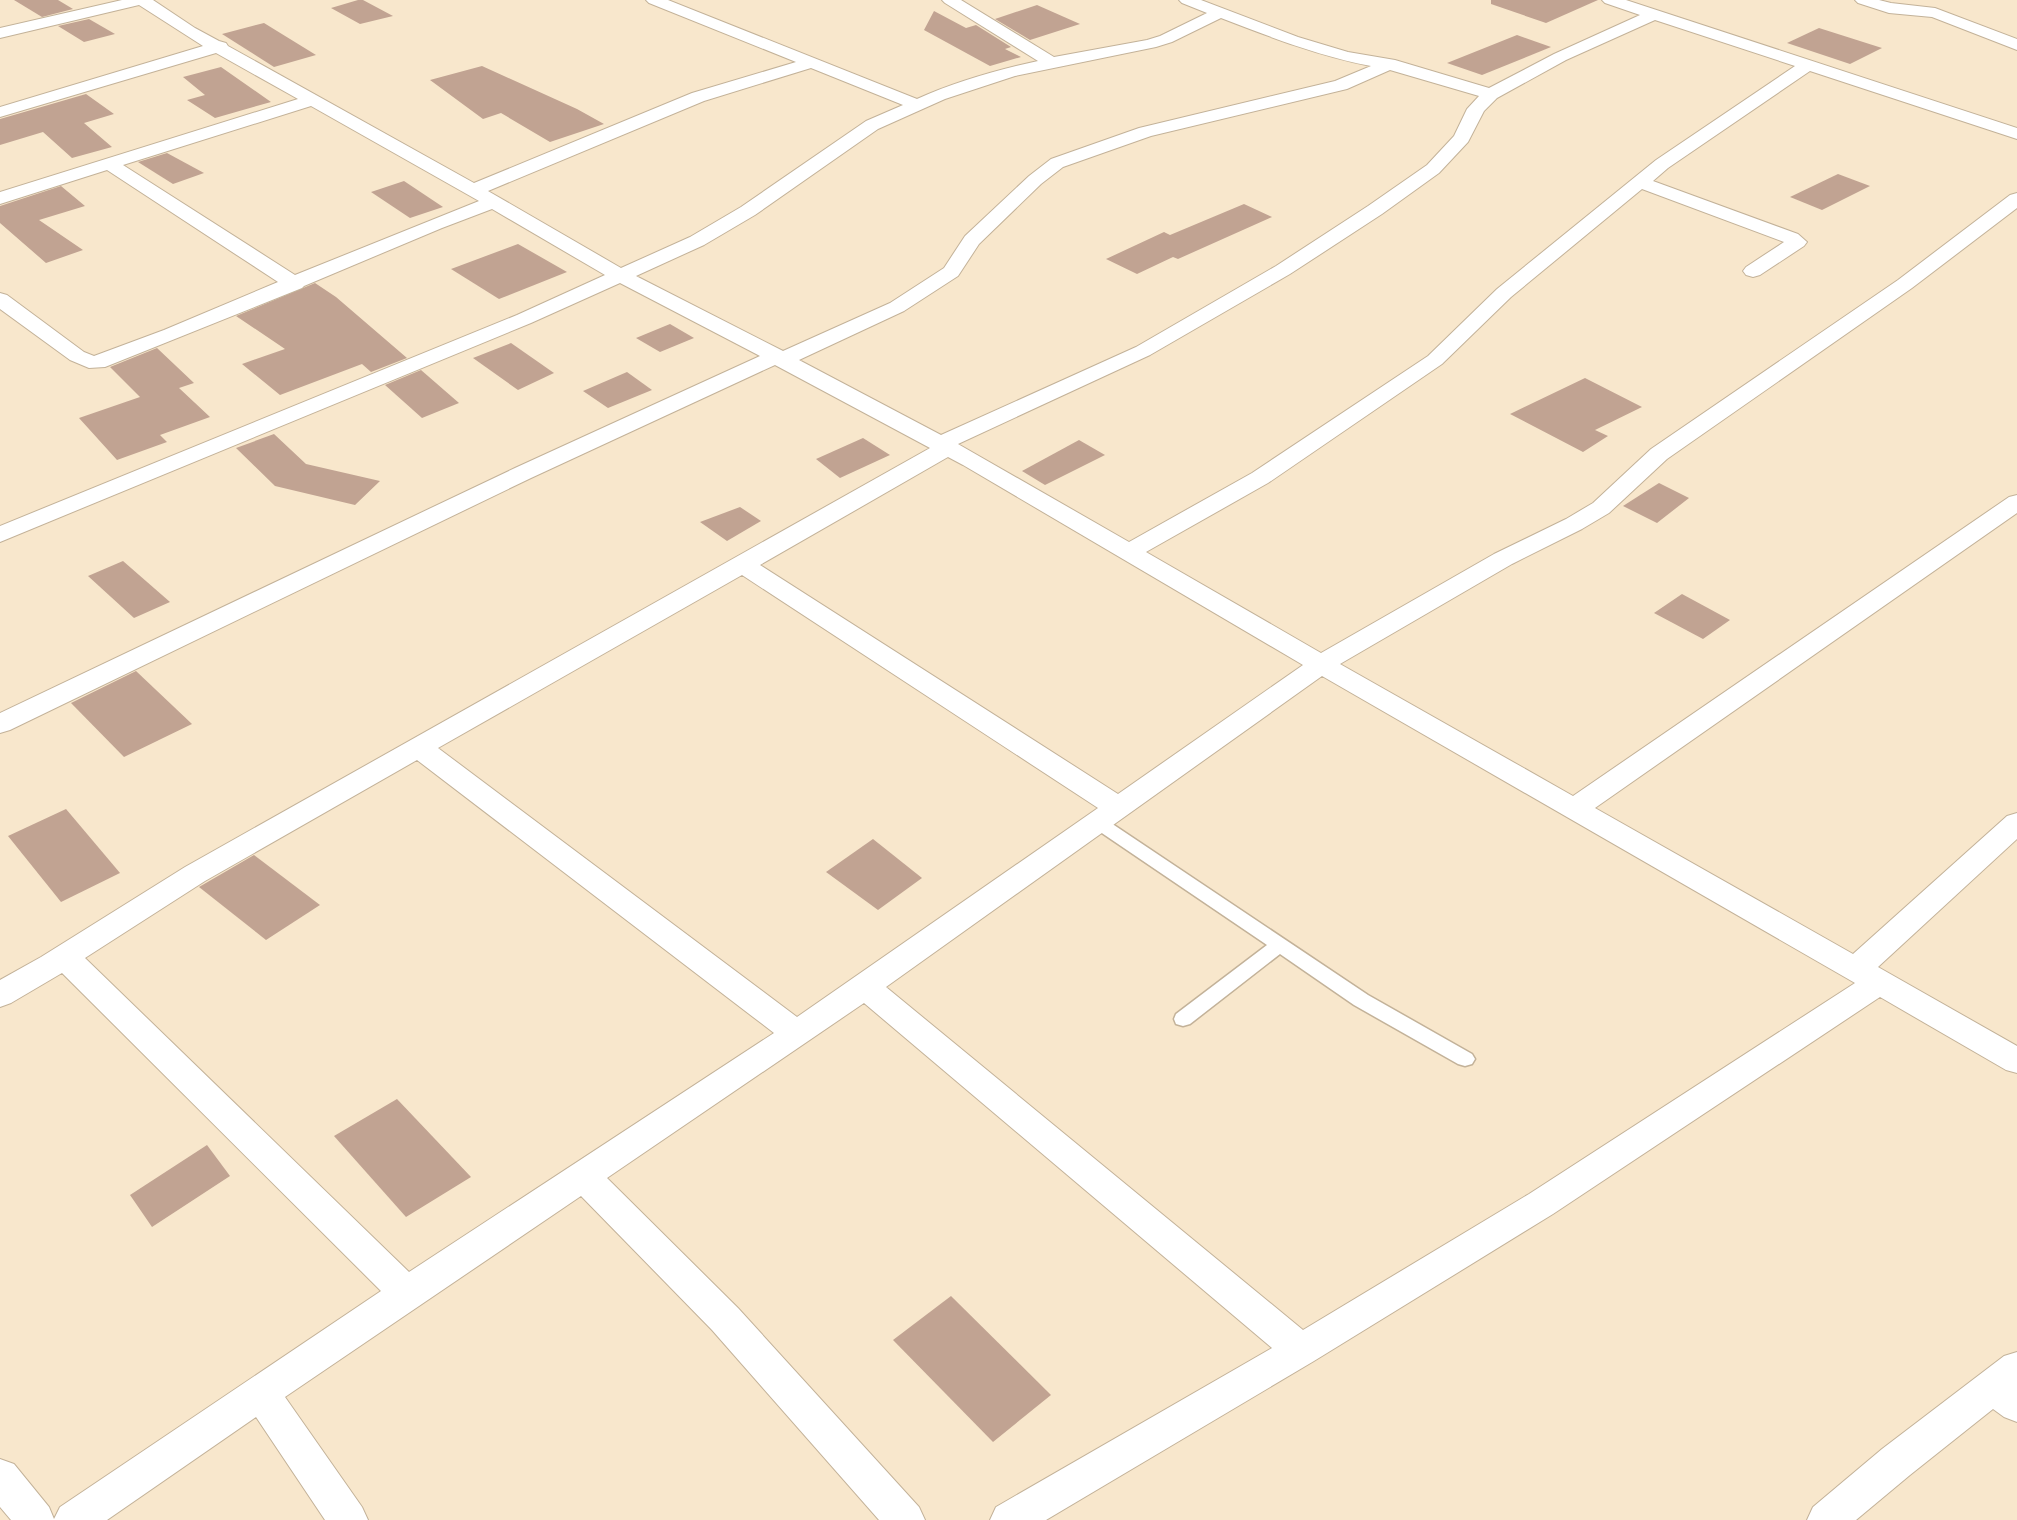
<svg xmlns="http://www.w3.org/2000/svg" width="2017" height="1520" font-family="'Titillium Web',sans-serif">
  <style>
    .building { fill: #c1a392 }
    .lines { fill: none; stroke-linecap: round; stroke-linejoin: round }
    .lane-casing { stroke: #c3b299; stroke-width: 3 }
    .street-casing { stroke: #c3b299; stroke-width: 2 }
    .lane { fill: #fff; fill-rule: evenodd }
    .street { fill: #fff; fill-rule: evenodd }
  </style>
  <rect width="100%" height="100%" fill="#f8e7cc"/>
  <!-- building -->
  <g class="building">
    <path d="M14 0H58L73 9 42 17Z"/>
    <path d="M358 0H363L393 16 360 24 331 8Z"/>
    <path d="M1491 0H1598L1546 23 1491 4Z"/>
    <path d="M1037 5 1080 24 1030 40 995 19Z"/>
    <path d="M934 11 966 28 976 25 1011 47 1005 49 1021 57 990 66 924 30Z"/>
    <path d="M89 19 115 34 84 42 58 26Z"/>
    <path d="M264 23 316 55 274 67 222 34Z"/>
    <path d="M1819 28 1882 48 1850 64 1787 43Z"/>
    <path d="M1517 35 1551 47 1482 75 1447 63Z"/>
    <path d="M482 66 577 109 604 124 550 142 501 113 483 119 430 80Z"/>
    <path d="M221 67 271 102 215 118 187 100 205 95 183 77Z"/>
    <path d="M86 94 114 114 84 123 112 147 72 158 43 132 0 145V119Z"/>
    <path d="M167 153 204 173 173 184 138 162Z"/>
    <path d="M1838 174 1870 186 1822 210 1790 197Z"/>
    <path d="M404 181 443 207 410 218 371 192Z"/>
    <path d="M61 186 85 206 39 220 83 250 46 263 0 223V206Z"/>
    <path d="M1244 204 1272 217 1178 259 1173 257 1137 274 1106 259 1164 232 1170 235Z"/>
    <path d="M518 244 567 272 499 299 451 269Z"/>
    <path d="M315 283 336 297 407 358 371 372 362 364 280 395 242 364 285 349 236 316Z"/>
    <path d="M670 324 694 338 660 352 636 338Z"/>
    <path d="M511 343 554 373 518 390 473 358Z"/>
    <path d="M157 348 194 383 179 388 210 417 160 435 167 442 117 460 79 418 140 397 110 367Z"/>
    <path d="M421 370 459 403 422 418 385 385Z"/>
    <path d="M627 372 652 390 608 408 583 391Z"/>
    <path d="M1585 378 1642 407 1595 430 1608 436 1583 452 1510 414Z"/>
    <path d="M274 434 306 464 380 481 355 505 275 486 236 448Z"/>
    <path d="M863 438 890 455 840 478 816 459Z"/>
    <path d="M1079 440 1105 455 1045 485 1022 471Z"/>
    <path d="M1659 483 1689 498 1657 523 1623 506Z"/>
    <path d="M740 507 761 521 727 541 700 522Z"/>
    <path d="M123 561 170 602 134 618 88 576Z"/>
    <path d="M1682 594 1730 620 1703 639 1654 613Z"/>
    <path d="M136 671 192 724 124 757 71 703Z"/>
    <path d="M66 809 120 873 61 902 8 836Z"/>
    <path d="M873 839 922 878 878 910 826 872Z"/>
    <path d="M254 855 320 905 266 940 199 887Z"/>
    <path d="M397 1099 471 1177 406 1217 334 1136Z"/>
    <path d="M207 1145 230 1176 152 1227 130 1195Z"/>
    <path d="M951 1296 1051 1395 993 1442 893 1340Z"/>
  </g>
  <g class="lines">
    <defs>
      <path id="lane" d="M1096 815 1102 817 1368 995 1472 1054 1475 1059 1472 1064 1465 1066 1458 1064 1354 1005 1280 954 1190 1024 1183 1026 1176 1024 1174 1019 1176 1014 1267 945 1090 825 1088 821 1090 817Z"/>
      <g id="street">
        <path d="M122 0H153L195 28 219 41 226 43 228 46 474 183 692 93 796 62 649 3 646 0H668L917 99C955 82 997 70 1038 61L945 3 942 0H961L1054 57 1147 40 1160 36 1207 13 1182 3 1179 0H1201L1298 37 1348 52 1395 60 1489 88 1554 54 1640 15 1605 3 1602 0H1626L2017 128V139L1810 71 1668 168 1653 181 1798 234 1807 242 1804 246 1760 275 1753 277 1746 275 1743 271 1746 267 1784 242 1642 189 1511 297 1442 364 1268 483 1146 552 1321 653 1494 554 1566 519 1593 503 1651 449 1898 280 2010 195 2017 193V208L1912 288 1667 459 1609 513 1582 529 1512 564 1340 664 1573 796 2009 497 2017 495V513L1595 808 1853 954 2007 816 2017 813V839L1878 967 2017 1046V1073L2006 1070 1880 997 1553 1214 1314 1361 1046 1520H990L996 1507 1272 1348 864 1003 607 1178 738 1308 919 1507 925 1520H879L712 1330 581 1196 285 1397 362 1507 368 1520H325L256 1417 107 1520H11L0 1507V1459L14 1464 49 1507 54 1519 60 1507 381 1291 62 973 11 1003 0 1007V980L41 957 185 867 930 448 775 365 531 478 10 730 0 733V713L515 468 760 356 620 283 531 323 0 542V526L517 315 605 275 492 209 442 228 304 286 302 288 105 367 89 368 70 360 0 309V293L7 295 84 352 94 356 164 330 278 282 107 170 0 204V192L298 99 216 53 0 117V107L203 46 139 5 0 38V28ZM1221 18C1270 37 1319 56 1371 66L1335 81 1139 128 1051 159 1029 176 965 236 944 268 890 303 783 351 636 276 704 245 755 215 878 129 945 99 1015 76 1156 47 1172 42ZM1655 20 1795 66 1656 160 1497 289 1428 356 1252 473 1129 542 958 444 1150 355 1290 274 1382 214 1439 173 1468 142 1484 111 1497 98 1566 60ZM811 68 903 105 866 121 741 207 690 237 621 268 488 191 704 101ZM1390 70 1479 96 1467 109 1454 136 1427 165 1368 206 1276 266 1136 347 941 435 799 360 904 311 958 276 979 244 1041 184 1063 167 1151 136 1347 89ZM311 106 479 201 295 275 123 165ZM948 457 963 465 1303 665 1118 794 760 565ZM742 575 1098 808 797 1017 438 748ZM1322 676 1855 983 1529 1194 1303 1330 886 987ZM417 760 774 1033 409 1272 85 958 205 881Z"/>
        <path d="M1855 0H1879L1891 3 1935 8 2017 39V50L1932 17 1889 13 1858 3Z"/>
        <path d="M2017 1352V1422L2004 1417 1993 1409 1910 1475 1856 1520H1807L1813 1507 1882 1449 2004 1356Z"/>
      </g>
    </defs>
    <!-- lane casing -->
    <use href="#lane" class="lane-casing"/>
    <!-- street casing -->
    <use href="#street" class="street-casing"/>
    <!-- lane -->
    <use href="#lane" class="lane"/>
    <!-- street -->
    <use href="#street" class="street"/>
  </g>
</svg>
